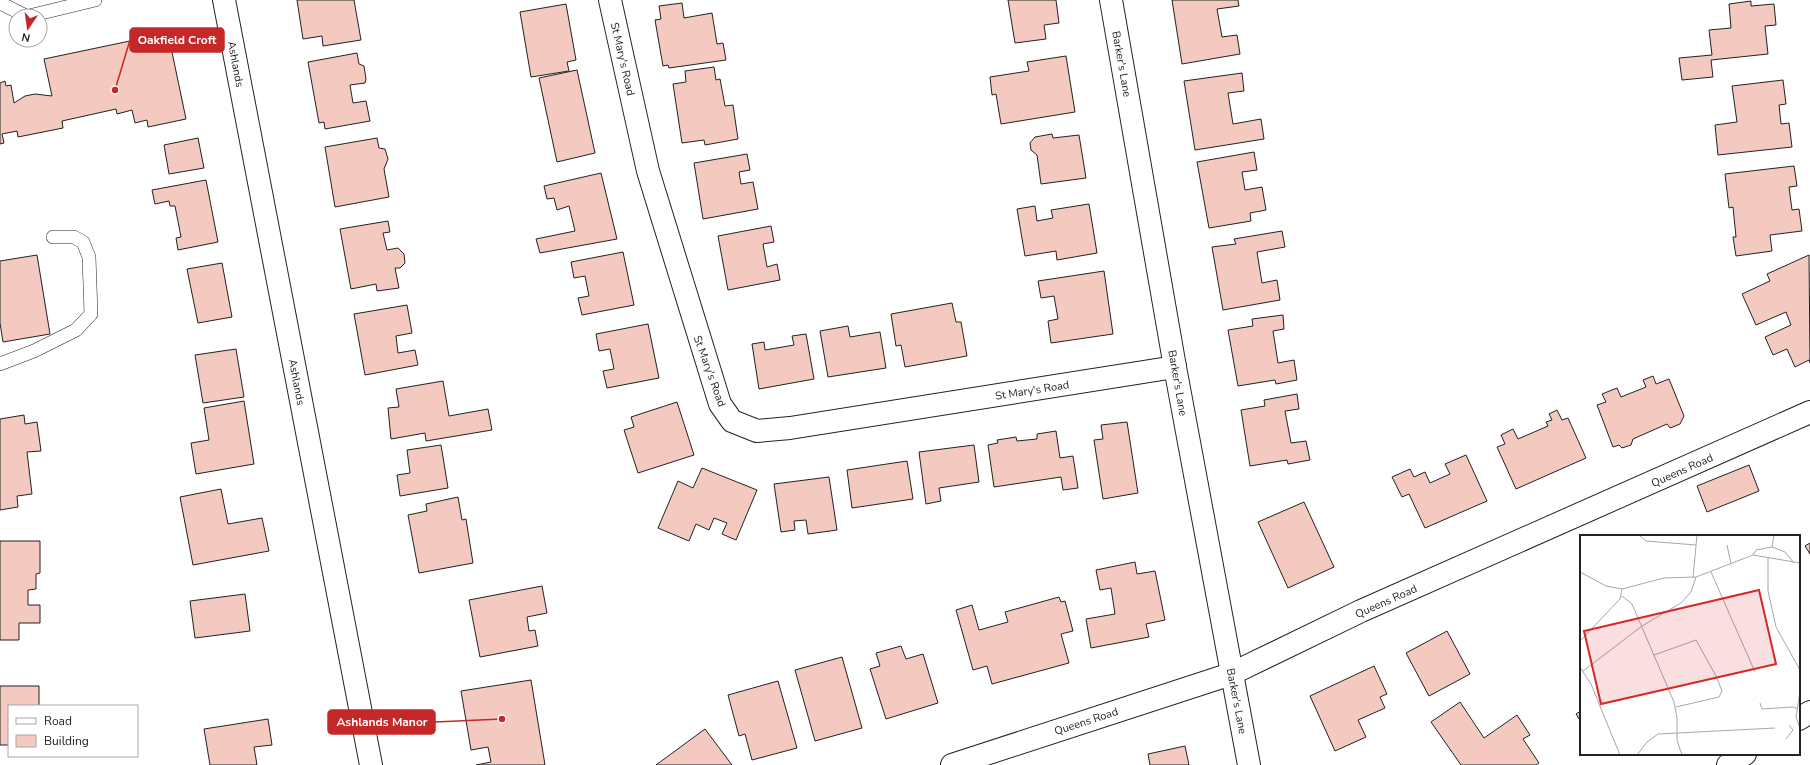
<svg xmlns="http://www.w3.org/2000/svg" width="1810" height="765" font-family="'Nunito Sans',sans-serif">
  <style>
    .building { fill: #f3c9c0; stroke: #222 }
    .lines { fill: none; stroke-linecap: round; stroke-linejoin: round }
    .service-casing { stroke: #222; stroke-width: 14 }
    .minor-casing { stroke: #222; stroke-width: 24 }
    .tertiary-casing { stroke: #222; stroke-width: 24 }
    .service { stroke: #fff; stroke-width: 13 }
    .minor { stroke: #fff; stroke-width: 22 }
    .tertiary { stroke: #fff; stroke-width: 22 }
    .labels { text-anchor: middle; stroke-width: 3; stroke-linejoin: round; paint-order: stroke }
    .street-label { font-size: 11px; fill: #222; stroke: #fff }
    .inset-road { fill: none; stroke: #a7a7a7; stroke-width: 1 }
    .view { fill: #d62828; fill-opacity: 0.15; stroke: #d62828; stroke-width: 2 }
    .inset-edge { fill: none; stroke: #222; stroke-width: 2 }
    .leader { fill: none; stroke: #c62828; stroke-width: 1.5 }
    .callout-dot { fill: #c62828; stroke: #fff; stroke-width: 1.5 }
    .callout { fill: #c62828; stroke: #c62828; stroke-width: 1.5 }
    .callout-label { font-size: 12px; text-anchor: middle; font-weight: bold; fill: #fff }
  </style>
  <rect width="100%" height="100%" fill="#fff"/>
  <!-- building -->
  <g class="building">
    <path d="M297 0H354L361 40 323 46 322 36 303 39Z"/>
    <path d="M1008 0H1056L1059 23 1044 25 1046 39 1015 43Z"/>
    <path d="M1172 0H1238L1239 6 1217 9 1222 37 1237 35 1240 54 1182 64Z"/>
    <path d="M1751 1V6L1774 4 1776 25 1765 26 1768 54 1711 60 1713 77 1682 80 1679 58 1712 55 1709 30 1731 28 1729 4Z"/>
    <path d="M682 3 684 18 712 13 717 44 723 43 726 60 669 68 668 65 663 66 655 20 661 19 659 6Z"/>
    <path d="M566 4 576 60 567 62 569 71 531 77 520 12Z"/>
    <path d="M168 33 186 119 148 127 147 120 135 123 132 110 117 114 116 109 62 121 63 128 18 137 17 131 2 134 4 143 0 144V83L5 81 6 86 11 85 14 103 25 96 35 94 52 96 44 59Z"/>
    <path d="M357 53 359 64 364 66 366 79 365 83 350 85 353 103 366 101 370 121 325 129 324 122 319 123 308 62Z"/>
    <path d="M1066 56 1075 112 1001 124 996 94 992 95 990 77 1029 71 1027 62Z"/>
    <path d="M714 67 716 80 720 79 725 106 733 105 738 139 705 145 704 140 682 143 673 84 686 82 685 71Z"/>
    <path d="M577 70 595 153 557 162 539 78Z"/>
    <path d="M1242 73 1244 91 1228 93 1233 124 1261 119 1264 139 1195 150 1184 81Z"/>
    <path d="M1783 80 1786 104 1779 105 1781 124 1789 123 1792 147 1718 155 1715 125 1737 122 1732 86Z"/>
    <path d="M1052 134 1053 138 1079 135 1086 178 1041 184 1037 155 1031 150 1030 143 1035 137Z"/>
    <path d="M198 138 204 168 169 174 164 145Z"/>
    <path d="M377 138 379 148 385 149 388 159 384 169 389 197 335 207 325 147Z"/>
    <path d="M1254 152 1257 170 1242 172 1245 190 1262 187 1266 210 1250 213 1251 221 1209 228 1197 162Z"/>
    <path d="M747 154 750 170 739 172 741 184 753 182 758 209 703 219 694 163Z"/>
    <path d="M1794 166 1797 186 1789 187 1792 210 1799 209 1802 231 1770 235 1772 251 1736 256 1733 237H1736L1733 207 1729 208 1725 174Z"/>
    <path d="M601 173 617 239 540 253 536 239 575 231 569 206 557 210 554 198 547 199 544 186Z"/>
    <path d="M206 180 218 242 178 250 176 238 181 237 175 206H170L169 201 155 204 152 190Z"/>
    <path d="M1089 204 1097 253 1057 260 1056 251 1025 256 1017 209 1035 206 1037 221 1053 218 1051 210Z"/>
    <path d="M388 221 390 232 383 233 387 250 398 248 404 254 405 263 400 268H395L399 288 377 291 376 284 351 289 340 229Z"/>
    <path d="M771 226 774 242 763 244 767 267 777 264 780 280 728 290 718 236Z"/>
    <path d="M1282 231 1285 247 1257 252 1262 283 1277 280 1280 300 1223 310 1212 247 1236 244 1234 239Z"/>
    <path d="M623 252 634 305 582 315 578 298 589 296 585 276 574 278 571 262Z"/>
    <path d="M37 255 50 334 3 342 0 323V261Z"/>
    <path d="M1809 255 1810 363 1809 360 1795 367 1787 349 1773 355 1765 337 1791 325 1786 312 1756 325 1742 294 1770 281 1767 274Z"/>
    <path d="M222 263 232 317 198 323 187 269Z"/>
    <path d="M1104 271 1113 334 1051 343 1048 321 1058 319 1054 296 1041 298 1038 281Z"/>
    <path d="M952 303 956 322H961L967 356 905 367 901 345 896 346 891 314Z"/>
    <path d="M407 305 412 333 396 336 398 353 415 350 418 365 365 375 354 314Z"/>
    <path d="M1283 315 1284 329 1273 331 1278 363 1294 360 1297 380 1276 384 1275 380 1238 386 1228 330 1253 326 1252 319Z"/>
    <path d="M648 324 659 378 607 388 603 371 614 369 610 349 599 351 596 334Z"/>
    <path d="M848 326 850 337 880 332 886 368 828 377 820 331Z"/>
    <path d="M806 334 814 379 759 389 752 344 764 342 765 350 794 345 792 336Z"/>
    <path d="M236 349 244 397 203 403 195 355Z"/>
    <path d="M1653 376 1656 384 1669 379 1684 416 1680 424 1670 428 1667 424 1633 439 1631 445 1622 448 1619 445 1613 447 1597 405 1606 402 1602 394 1617 388 1621 397 1646 387 1643 380Z"/>
    <path d="M443 381 449 416 488 409 492 430 426 441 425 433 391 439 388 408 399 407 396 389Z"/>
    <path d="M1297 394 1299 409 1285 411 1291 443 1306 441 1310 460 1288 464 1287 460 1250 466 1241 410 1265 406 1264 400Z"/>
    <path d="M244 401 254 464 196 474 191 443 209 440 204 408Z"/>
    <path d="M677 402 694 455 638 473 624 430 634 427 631 417Z"/>
    <path d="M1557 410 1562 420 1568 418 1586 458 1516 489 1497 447 1505 444 1501 435 1513 429 1518 439 1548 426 1546 422 1552 420 1549 414Z"/>
    <path d="M24 415 25 424 37 422 41 451 27 452 32 494 17 496 18 507 0 510V419Z"/>
    <path d="M1127 422 1138 493 1103 499 1094 440 1103 439 1101 425Z"/>
    <path d="M1056 431 1060 458 1073 456 1078 488 1063 490 1061 477 994 487 988 445 998 443 997 440 1016 437 1017 441 1037 439V434Z"/>
    <path d="M441 445 448 488 400 496 397 475 410 473 407 450Z"/>
    <path d="M974 445 979 482 939 488 941 501 926 504 919 452Z"/>
    <path d="M1466 455 1487 501 1425 528 1409 494 1402 497 1392 477 1410 469 1414 477 1425 472 1430 483 1450 474 1445 464Z"/>
    <path d="M907 461 913 499 852 508 847 470Z"/>
    <path d="M1749 465 1759 491 1707 512 1697 486Z"/>
    <path d="M702 468 757 490 736 540 722 534 727 523 714 518 709 530 696 524 689 541 658 528 678 481 693 488Z"/>
    <path d="M829 477 837 530 808 534 806 520 794 521 795 530 781 532 774 484Z"/>
    <path d="M221 489 228 524 262 518 269 551 193 565 180 497Z"/>
    <path d="M458 497 462 520 466 519 473 563 419 573 408 515 427 511 426 504Z"/>
    <path d="M1304 502 1334 567 1288 588 1258 522Z"/>
    <path d="M0 541H40V573L36 574V589L28 590V605H40V623H19V640H0Z"/>
    <path d="M1810 543V554L1805 546Z"/>
    <path d="M1135 562 1137 574 1155 571 1165 620 1146 624 1149 637 1091 648 1086 619 1115 614 1111 588 1100 590 1096 570Z"/>
    <path d="M542 586 547 613 527 617 529 631 535 630 538 646 480 657 469 600Z"/>
    <path d="M245 594 250 631 195 638 190 601Z"/>
    <path d="M1059 597 1061 602 1065 601 1073 631 1061 634 1069 663 992 684 987 666 973 670 956 610 972 605 979 630 1008 622 1005 612Z"/>
    <path d="M1447 631 1470 674 1429 696 1406 653Z"/>
    <path d="M901 646 906 659 923 654 938 703 886 719 870 669 880 666 876 653Z"/>
    <path d="M842 657 862 728 815 741 795 670Z"/>
    <path d="M1374 666 1387 694 1380 697 1385 708 1358 720 1366 737 1335 751 1310 696Z"/>
    <path d="M531 680 545 765H476L491 762 488 747 471 750 461 691Z"/>
    <path d="M778 681 797 748 752 760 745 734 739 736 728 695Z"/>
    <path d="M0 686H39V706H9V745H0Z"/>
    <path d="M1460 702 1484 738 1517 715 1530 735 1523 739 1539 763 1536 765H1461L1431 722Z"/>
    <path d="M1581 711V722L1576 714Z"/>
    <path d="M268 719 272 745 254 747 257 765H210L204 729Z"/>
    <path d="M705 729 732 765H656Z"/>
    <path d="M1185 746 1189 765H1150L1148 754Z"/>
  </g>
  <g class="lines">
    <defs>
      <g id="service">
        <path d="M0 3 26 16"/>
        <path d="M29 16 95 0"/>
        <path d="M0 364 34 351 76 330 91 314 89 257 83 242 74 237H53"/>
      </g>
      <g id="minor">
        <path d="M224 0 371 765"/>
        <path d="M610 0 648 171 720 404 732 421 757 431 790 428 1175 367"/>
        <path d="M1111 0 1175 367 1249 765"/>
        <path d="M952 765 1231 674 1361 611 1810 412"/>
      </g>
      <g id="tertiary">
        <path d="M1799 719 1810 712"/>
        <path d="M1728 765 1745 754"/>
      </g>
    </defs>
    <!-- service casing -->
    <use href="#service" class="service-casing"/>
    <!-- minor casing -->
    <use href="#minor" class="minor-casing"/>
    <!-- tertiary casing -->
    <use href="#tertiary" class="tertiary-casing"/>
    <!-- service -->
    <use href="#service" class="service"/>
    <!-- minor -->
    <use href="#minor" class="minor"/>
    <!-- tertiary -->
    <use href="#tertiary" class="tertiary"/>
  </g>
  <g class="labels">
    <!-- street labels -->
    <g class="street-label">
      <text transform="translate(623 59) rotate(77)" y="4">St Mary's Road</text>
      <text transform="translate(236 64) rotate(79)" y="4">Ashlands</text>
      <text transform="translate(1122 64) rotate(80)" y="4">Barker's Lane</text>
      <text transform="translate(710 371) rotate(70)" y="4">St Mary's Road</text>
      <text transform="translate(297 382) rotate(79)" y="4">Ashlands</text>
      <text transform="translate(1178 383) rotate(80)" y="4">Barker's Lane</text>
      <text transform="translate(1032 390) rotate(-9)" y="4">St Mary's Road</text>
      <text transform="translate(1682 470) rotate(-24)" y="4">Queens Road</text>
      <text transform="translate(1386 601) rotate(-24)" y="4">Queens Road</text>
      <text transform="translate(1237 701) rotate(79)" y="4">Barker's Lane</text>
      <text transform="translate(1086 721) rotate(-18)" y="4">Queens Road</text>
    </g>
  </g>
  <!-- overview -->
  <g transform="translate(1580 535)">
    <rect width="220" height="220" fill="#fff"/>
    <path class="inset-road" d="M59 0 66 6 116 10M147 10 151 29M192 12 194 0M173 20 176 15 192 12 205 17 214 28M188 22V56L196 92 220 135M0 37 26 51 42 54 84 43 116 42 173 20 220 28M131 37 175 137M113 43 117 0M42 61 52 69 94 167 97 183V205L102 220M0 106 40 64 42 54M74 120 116 105 136 141 142 156 139 162 96 172M0 132 11 149 40 220M3 136 62 91 101 68 111 57 116 42M220 157 216 182 220 193M180 168 182 174 213 172 218 174M206 204 213 195 209 190M57 220 67 207 78 199 195 193"/>
    <path class="view" d="M179 55 196 129 21 169 4 96Z"/>
    <rect width="220" height="220" class="inset-edge"/>
  </g>
  <!-- callouts -->
  <path class="leader" d="M115 90L130 40M502 719L435 722"/>
  <g class="callout-dot">
    <circle cx="115" cy="90" r="4"/>
    <circle cx="502" cy="719" r="4"/>
  </g>
  <g class="callout">
    <rect x="130" y="28" width="94" height="24" rx="4"/>
    <rect x="328" y="710" width="107" height="24" rx="4"/>
  </g>
  <g class="callout-label">
    <text x="177" y="44">Oakfield Croft</text>
    <text x="382" y="726">Ashlands Manor</text>
  </g>
  <!-- legend -->
  <rect x="8" y="705" width="130" height="52" fill="#ffffff" stroke="#a7a7a7"/>
  <rect x="16" y="718" width="20" height="6" fill="#ffffff" stroke="#a7a7a7"/>
  <text x="44" y="725" font-size="12" fill="#222222">Road</text>
  <rect x="16" y="735" width="20" height="12" fill="#f3c9c0" stroke="#a7a7a7"/>
  <text x="44" y="745" font-size="12" fill="#222222">Building</text>
  <!-- north arrow -->
  <g transform="translate(28 28) rotate(193)"><circle r="19" fill="#ffffff" stroke="#a7a7a7"/>
  <path d="M0-3L7 15L0 10L-7 15Z" fill="#c62828"/>
  <text y="-6" font-size="11" font-weight="bold" text-anchor="middle" fill="#222222">N</text>
  </g>
</svg>
